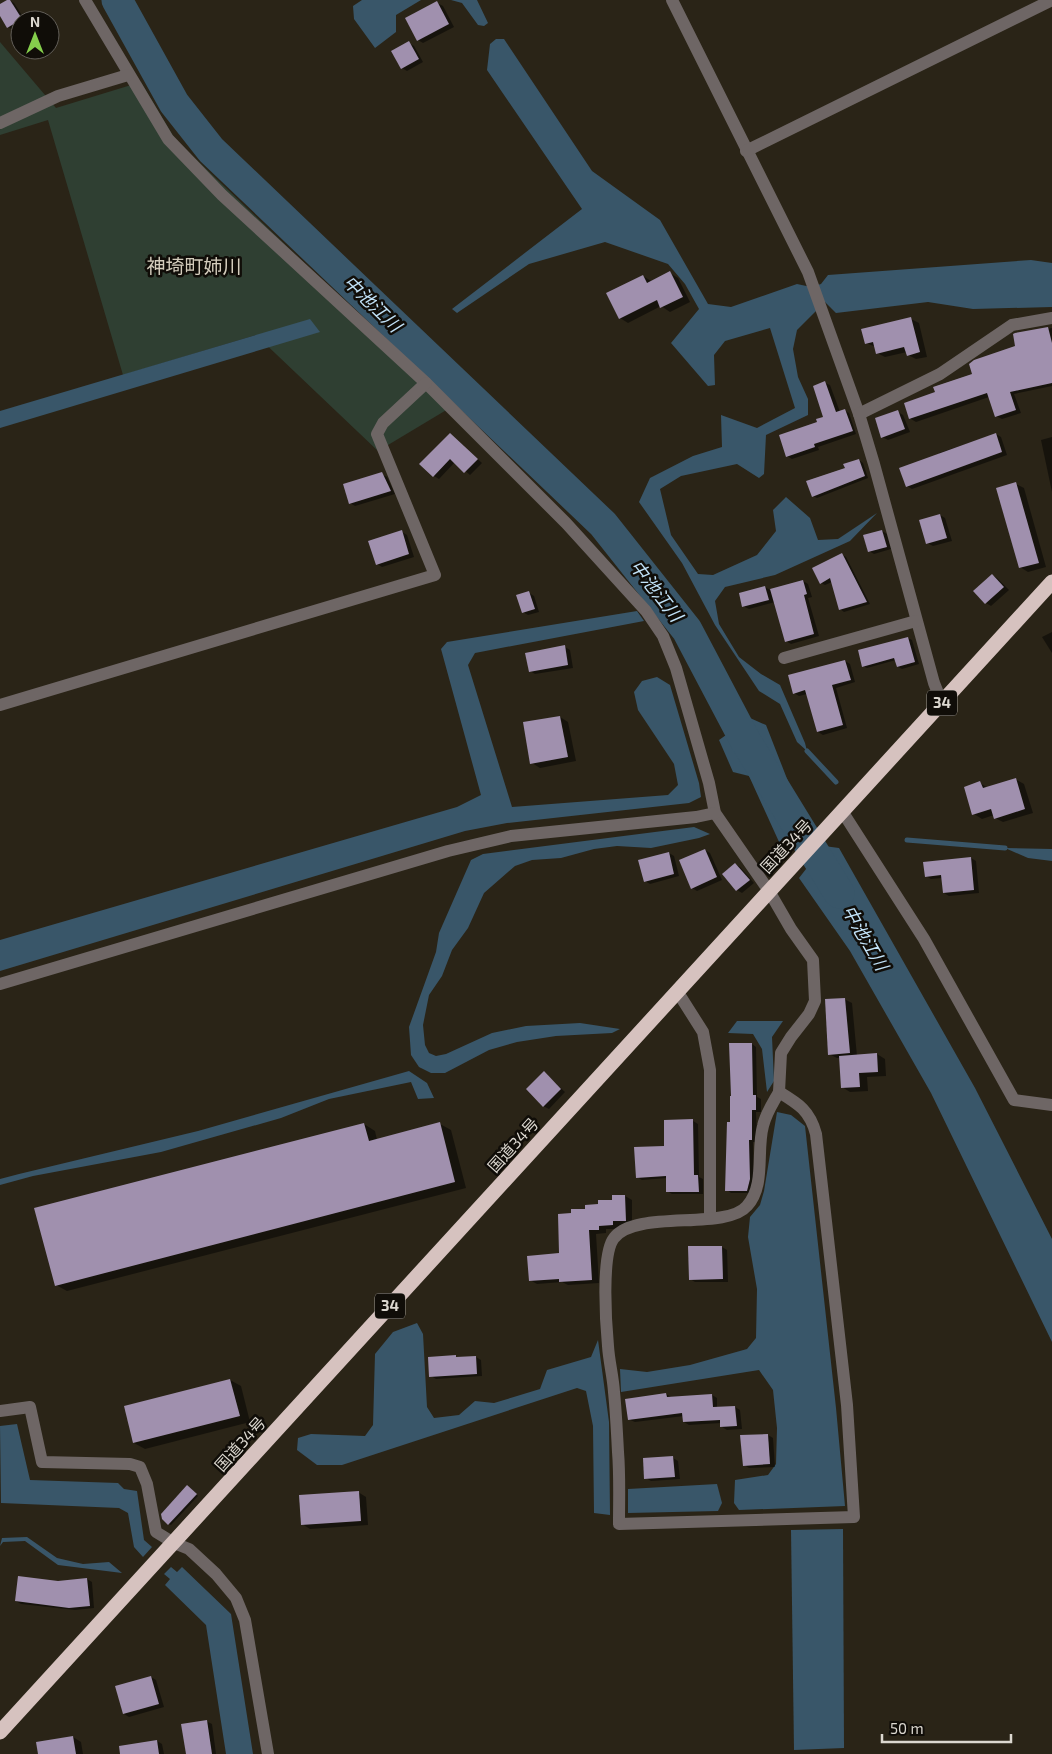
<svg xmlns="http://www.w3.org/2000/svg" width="1052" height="1754" font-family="'Exo 2','Noto Sans JP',sans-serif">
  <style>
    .green { fill: #2f3f32 }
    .water { fill: #395669 }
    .shadow { fill: #0007 }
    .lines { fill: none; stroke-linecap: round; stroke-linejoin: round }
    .stream { stroke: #395669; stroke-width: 5 }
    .river { stroke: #395669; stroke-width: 31 }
    .building { fill: #a090ae }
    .minor { stroke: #6e6665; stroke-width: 12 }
    .highway { stroke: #d6c2bf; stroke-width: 15 }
    .labels { text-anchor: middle; stroke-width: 5; stroke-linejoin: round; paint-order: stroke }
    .shield { fill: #100d08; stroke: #9f9b94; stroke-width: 1 }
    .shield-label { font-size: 15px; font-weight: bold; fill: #dcd8d0 }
    .street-label { font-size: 16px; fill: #dcd8d0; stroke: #100d08 }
    .water-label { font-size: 18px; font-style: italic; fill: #c2e3f9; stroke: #100d08 }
    .quarter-label { font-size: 19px; fill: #d4cdbd; stroke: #100d08 }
  </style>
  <rect width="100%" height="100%" fill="#2a2417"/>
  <!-- green -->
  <path class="green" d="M0 42 56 108 141 82 175 139 453 406 378 451 256 335 123 375 48 120 0 135Z"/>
  <!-- water -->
  <g class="water">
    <path d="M362 0H421L396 15V32L375 48 354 19 353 6Z"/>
    <path d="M451 0H477L488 23 484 26 478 25 462 3Z"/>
    <path d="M496 39H504L592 171 660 220 708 304 731 307 797 284 811 287 821 284 828 275 1031 260 1052 263V307L973 309 928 302 836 313 825 302 797 330 793 349 798 377 808 399V415L766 435 764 474 759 478 737 464 681 476 660 489 671 535 698 574 713 575 757 555 776 531 773 510 786 497 810 518 818 540 838 539 877 513 850 541 775 575 725 587 715 601 719 624 739 657 761 674 780 685 805 743 807 751 797 742 780 704 759 691 715 625 682 563 639 502 650 478 693 456 722 447 721 415 757 428 795 408 770 328 725 341 714 355 715 385 708 386 671 343 699 309 685 284 668 264 605 242 529 264 457 313 452 309 582 209 487 70 490 44Z"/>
    <path d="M310 319 320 332 0 428V411Z"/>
    <path d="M637 611 644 621 475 653 468 665 512 807 668 795 678 785 674 764 638 710 634 692 642 681 657 677 670 685 699 783 701 797 689 803 507 823 465 831 0 971V940L457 807 481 795 441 649 447 642Z"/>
    <path d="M750 718 766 725 793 794 812 825 785 855 749 776 733 772 719 740Z"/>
    <path d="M694 827 710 834 699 838 651 848 617 846 594 849 561 858 532 860 515 866 484 893 468 928 452 950 442 976 429 995 423 1025 425 1045 429 1053 436 1056 446 1054 492 1033 526 1026 580 1023 620 1029 612 1033 556 1036 517 1042 489 1050 445 1073H431L419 1067 411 1055 409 1027 436 952 439 933 471 860 483 854Z"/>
    <path d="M824 846 839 848 975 1088 1052 1239V1342L931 1093 850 951 799 878Z"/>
    <path d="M1005 848 1052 849V861L1028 858Z"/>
    <path d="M737 1021H783L772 1037 774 1081 767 1092 762 1049 753 1034 728 1033Z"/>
    <path d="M409 1071 427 1083 434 1098 418 1099 411 1082 329 1099 281 1118 161 1152 33 1176 0 1185V1179L19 1174 198 1131Z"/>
    <path d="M777 1112 791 1115 805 1126 836 1408 845 1506 739 1510 734 1503 735 1480 768 1475 776 1464 777 1428 773 1390 759 1370 621 1392 620 1369 647 1372 690 1365 747 1349 756 1338 757 1289 748 1237 750 1217 760 1205 764 1191Z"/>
    <path d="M417 1323 423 1334 427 1407 434 1418 459 1415 475 1401 494 1403 540 1389 547 1370 591 1357 598 1340 609 1422 610 1515 594 1513 593 1426 586 1391 577 1388 342 1465H317L297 1450 298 1438 311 1434 365 1436 373 1425 375 1354 393 1332Z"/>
    <path d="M17 1424 30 1480 118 1483 124 1489 137 1491 144 1540 152 1547 143 1557 134 1547 128 1513 119 1508 1 1503 0 1426Z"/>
    <path d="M717 1484 722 1503 718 1511 628 1513V1489Z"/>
    <path d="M843 1529 844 1748 794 1750 791 1530Z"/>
    <path d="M27 1537 57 1558 83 1564 109 1562 122 1573 58 1565 25 1541 3 1542 0 1546 2 1538Z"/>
    <path d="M171 1567 177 1572 182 1567 231 1614 253 1754H226L206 1625 165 1585 170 1579 164 1574Z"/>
  </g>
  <!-- shadow -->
  <g class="shadow">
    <path d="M9 0 14 3 25 20H20V26L13 30 8 27 0 14V5Z"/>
    <path d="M437 3 443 6 454 27 423 43 418 40Z"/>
    <path d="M409 43 414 46 423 62 407 71 402 68Z"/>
    <path d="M670 273 678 278 690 302 670 312 661 306 628 323 620 318 643 276 651 281Z"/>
    <path d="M911 319 919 323 927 357 916 359 908 355 907 352 885 357 877 353 876 347 866 343Z"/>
    <path d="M1052 328V386L1014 394 1021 413 1002 419 996 416 989 397 916 422 911 419 905 403 936 393 974 374 1016 347V334Z"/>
    <path d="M825 383 830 385 840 412 845 411 849 413 856 434 818 447 819 450 792 459 787 456 825 417Z"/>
    <path d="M898 412 903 415 910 432 888 440 882 437Z"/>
    <path d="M450 434 482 463 470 475 455 462 439 479 434 476Z"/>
    <path d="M996 434 1001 437 1007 455 912 489 907 486 940 455 939 453Z"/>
    <path d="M1052 437V492L1041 440Z"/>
    <path d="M859 460 863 463 868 478 817 498 813 496 846 468Z"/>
    <path d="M381 474 387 477 395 494 355 506 350 503Z"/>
    <path d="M1016 484 1024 488 1046 567 1028 572 1020 567Z"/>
    <path d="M940 515 945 518 952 541 933 546 927 543Z"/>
    <path d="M882 531 887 534 891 549 874 554 869 551Z"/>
    <path d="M402 532 407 535 414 557 382 567 377 564Z"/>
    <path d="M841 554 846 557 870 604 844 612 840 609 832 582 825 585 821 583Z"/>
    <path d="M992 575 997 578 1009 590 991 606 986 603 975 591Z"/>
    <path d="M803 581 808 584 812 597 808 598 819 636 791 644 786 641 775 602 749 609 743 606 765 587 770 590Z"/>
    <path d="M529 593 534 596 539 612 528 615 523 612Z"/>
    <path d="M1052 632V653L1042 637Z"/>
    <path d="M908 638 912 640 919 664 902 669 898 667 896 660 867 668 863 666Z"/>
    <path d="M565 647 570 650 573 668 535 674 530 671Z"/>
    <path d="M845 661 850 664 855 682 836 688 847 728 823 735 818 732 807 694 799 696 794 693Z"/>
    <path d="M560 717 568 722 576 761 540 768 532 763 524 723Z"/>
    <path d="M1015 779 1024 784 1033 813 1003 822 995 818 994 815 982 819 974 814 980 783 988 788Z"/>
    <path d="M705 850 710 853 722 880 697 891 692 888Z"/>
    <path d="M669 853 674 856 679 876 650 884 645 881Z"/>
    <path d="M971 858 976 861 979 893 949 896 944 893 942 878 931 879 926 876Z"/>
    <path d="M735 864 740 867 754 883 742 893 737 890Z"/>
    <path d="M844 999 852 1003 857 1056 877 1054 885 1059 886 1076 867 1077 868 1091 850 1092 842 1087 840 1058H837L829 1054Z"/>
    <path d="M752 1044 756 1047 757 1097 761 1099V1112H756L757 1142H753L754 1182 752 1193H731L727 1190 731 1123Z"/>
    <path d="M544 1073 565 1092 549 1109 543 1106Z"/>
    <path d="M665 1121H693L698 1124 699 1177 703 1179V1194H672L667 1191V1178L642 1180 637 1177 665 1147Z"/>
    <path d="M364 1124 375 1131 377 1140 440 1124 451 1130 466 1188 67 1291 56 1285Z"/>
    <path d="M625 1196 632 1200V1224L619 1225V1229H606V1233L596 1234 599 1283 568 1285 562 1282 537 1284 530 1280 561 1255 573 1215Z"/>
    <path d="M722 1247 727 1250 728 1282H695L690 1279Z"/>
    <path d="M476 1357 481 1360 482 1376 436 1379 431 1376Z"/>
    <path d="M230 1380 241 1386 250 1422 145 1449 134 1443 125 1407Z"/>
    <path d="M666 1394 671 1397 712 1395 717 1398V1408L735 1407 740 1410 742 1429 727 1430 722 1427 721 1423 689 1425 684 1422V1416L635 1422 630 1420Z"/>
    <path d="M768 1435 773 1438 775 1467 749 1468 744 1465Z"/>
    <path d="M673 1458 678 1461 680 1479 651 1481 646 1478Z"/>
    <path d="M190 1488 198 1496 171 1525 168 1524Z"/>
    <path d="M358 1492 366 1497 368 1525 310 1529 302 1524Z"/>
    <path d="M87 1579 92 1582 94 1608 75 1610 21 1604 16 1601 58 1582Z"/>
    <path d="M151 1677 156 1680 164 1707 129 1717 124 1714Z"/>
    <path d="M206 1721 212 1724 216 1754H187Z"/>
    <path d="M73 1737 81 1742 83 1754H39Z"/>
    <path d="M157 1741 162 1744 164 1754H141Z"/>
  </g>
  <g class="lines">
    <!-- stream -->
    <g class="stream">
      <path d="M807 751 836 782"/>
      <path d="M907 840 1005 848"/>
    </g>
    <!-- river -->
    <path class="river" d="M117 0 174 103 211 150 603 524 687 630 745 740 839 893"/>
  </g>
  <!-- building -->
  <g class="building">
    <path d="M7 0H10L22 19 7 28 0 16V4Z"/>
    <path d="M437 1 449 24 417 41 405 18Z"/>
    <path d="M409 41 419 59 401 69 391 51Z"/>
    <path d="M670 271 683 297 660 308 657 300 619 319 606 293 643 275 647 283Z"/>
    <path d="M911 317 920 352 907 356 904 347 876 354 873 342 865 344 861 329Z"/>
    <path d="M1048 327 1052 343V383L1010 392 1016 410 995 417 987 393 909 419 904 403 935 392 933 387 972 374 969 364 974 360 1015 346 1013 334 1015 333Z"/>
    <path d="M825 381 836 412 845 409 853 431 814 444 815 447 786 457 779 435 817 422 816 419 823 417 813 386Z"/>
    <path d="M898 410 905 429 881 438 875 418Z"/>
    <path d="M450 433 478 459 464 473 450 459 433 477 419 464Z"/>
    <path d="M996 433 1002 452 906 487 899 468Z"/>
    <path d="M859 459 865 476 812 497 806 481 845 468 843 464Z"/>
    <path d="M382 472 391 491 349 504 343 484Z"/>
    <path d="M1016 482 1039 563 1019 568 996 488Z"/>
    <path d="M940 514 947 538 926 544 919 520Z"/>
    <path d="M402 530 409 554 376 565 368 541Z"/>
    <path d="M882 530 887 547 868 552 863 535Z"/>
    <path d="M842 553 867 602 839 610 830 578 820 584 812 568Z"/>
    <path d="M992 574 1004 587 985 604 973 591Z"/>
    <path d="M803 580 807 594 804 595 814 634 785 642 770 589Z"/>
    <path d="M765 586 769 600 742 607 739 593Z"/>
    <path d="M529 591 535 609 522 613 516 595Z"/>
    <path d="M908 637 915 662 897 667 894 658 862 667 858 650Z"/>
    <path d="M565 645 568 665 529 672 525 653Z"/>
    <path d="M845 660 851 680 832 685 843 725 817 732 805 690 793 694 788 675Z"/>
    <path d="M560 716 568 757 530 764 523 722Z"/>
    <path d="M1016 778 1025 809 994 819 991 809 972 815 964 787 980 781 983 788Z"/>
    <path d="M705 849 717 877 691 889 679 860Z"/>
    <path d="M669 852 674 874 644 882 638 860Z"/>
    <path d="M971 857 974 890 943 893 941 875 925 877 923 862Z"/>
    <path d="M735 863 750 880 736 891 722 874Z"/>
    <path d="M845 998 850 1053 828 1055 825 999Z"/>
    <path d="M729 1043H752L753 1095H756V1110H752V1140H749L750 1179 747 1191H725L727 1122H730V1096H731Z"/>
    <path d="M877 1053 878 1072 859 1073 860 1087 841 1088 839 1056Z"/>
    <path d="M544 1071 561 1089 543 1107 526 1089Z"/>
    <path d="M693 1119 694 1175H698L699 1192H666V1176L636 1178 634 1147 664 1146V1120Z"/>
    <path d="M440 1122 455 1182 55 1286 34 1208 364 1123 369 1141Z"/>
    <path d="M612 1195H625L626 1221H613V1225L599 1226V1230H589L592 1280 559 1282V1279L529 1281 527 1256 559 1253 558 1214 571 1213V1209H585V1205L598 1204V1200H612Z"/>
    <path d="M688 1246H722L723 1279 689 1280Z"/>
    <path d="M456 1355V1357L476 1356 477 1374 429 1377 428 1357Z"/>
    <path d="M230 1379 240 1416 133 1443 124 1406Z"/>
    <path d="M666 1393 667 1397 712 1394 713 1407 735 1406 737 1426 720 1427V1420L683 1422 682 1413 628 1420 625 1399Z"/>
    <path d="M768 1434 770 1464 743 1466 740 1435Z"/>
    <path d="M673 1456 675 1477 644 1479 643 1458Z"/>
    <path d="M187 1485 197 1494 168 1525 162 1519 161 1514Z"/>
    <path d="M359 1491 361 1521 301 1525 299 1495Z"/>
    <path d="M18 1576 58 1581 87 1578 90 1606 69 1608 15 1601Z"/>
    <path d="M151 1676 159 1704 123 1714 115 1686Z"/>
    <path d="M207 1720 212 1754H186L181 1724Z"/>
    <path d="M73 1736 76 1754H38L36 1742Z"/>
    <path d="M157 1740 159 1754H120L119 1746Z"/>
  </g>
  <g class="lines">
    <!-- minor -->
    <g class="minor">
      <path d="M85 0 168 139 222 195 426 383 566 523 646 611 663 636 676 668 709 783 715 813 769 891 791 929 813 960 815 1001 809 1014 791 1037 781 1053 779 1092"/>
      <path d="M672 0 808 272 859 414 874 464 934 683 942 703"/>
      <path d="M0 123 58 96 128 75"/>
      <path d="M746 151 1052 0"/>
      <path d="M859 414 940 374 1012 325 1052 318"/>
      <path d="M784 658 916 621"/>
      <path d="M0 705 435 575 377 434 383 423 426 383"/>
      <path d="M842 811 924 939 1014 1100 1052 1105"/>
      <path d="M0 984 448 851 511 836 696 817 715 813"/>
      <path d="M677 991 703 1032 710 1070V1218"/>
      <path d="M779 1092C799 1104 810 1111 816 1134L847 1405 854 1517 619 1524C619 1500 620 1476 618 1452 617 1432 616 1412 614 1392 613 1376 609 1362 608 1346 606 1325 601 1254 614 1238 636 1209 726 1231 747 1206 766 1185 756 1151 763 1126 766 1113 773 1103 779 1092Z"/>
      <path d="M0 1411 30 1407 42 1462 130 1464 140 1467 147 1484 156 1532 174 1543 189 1549 216 1574 236 1598 245 1620 268 1754"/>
    </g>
    <!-- highway -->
    <path class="highway" d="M0 1732 1052 582"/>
  </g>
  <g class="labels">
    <!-- shield labels -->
    <g class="shield">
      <rect x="927" y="690.5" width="30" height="25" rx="4"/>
      <rect x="375" y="1293.5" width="30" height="25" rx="4"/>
    </g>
    <g class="shield-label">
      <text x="942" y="708">34</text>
      <text x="390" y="1311">34</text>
    </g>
    <!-- street labels -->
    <g class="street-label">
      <text transform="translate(786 846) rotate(-47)" y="6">国道34号</text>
      <text transform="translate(513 1145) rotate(-48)" y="6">国道34号</text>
      <text transform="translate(240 1444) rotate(-48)" y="6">国道34号</text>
    </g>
    <!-- water labels -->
    <g class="water-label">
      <text transform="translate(372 304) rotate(44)" y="6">中池江川</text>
      <text transform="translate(656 591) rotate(52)" y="6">中池江川</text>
      <text transform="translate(865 938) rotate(60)" y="6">中池江川</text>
    </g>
    <!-- quarter labels -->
    <g class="quarter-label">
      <text x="194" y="273">神埼町姉川</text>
    </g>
  </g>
  <!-- north arrow -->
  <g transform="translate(35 35)"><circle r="24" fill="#100d08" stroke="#625e58"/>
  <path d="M0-4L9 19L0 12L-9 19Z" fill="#85cf4c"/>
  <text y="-8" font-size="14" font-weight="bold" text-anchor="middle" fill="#dcd8d0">N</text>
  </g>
  <!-- scale -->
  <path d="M882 1734v8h129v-8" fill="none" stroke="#dcd8d0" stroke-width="2.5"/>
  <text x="890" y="1734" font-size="15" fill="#dcd8d0" stroke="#100d08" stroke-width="4" paint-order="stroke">50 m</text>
</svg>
